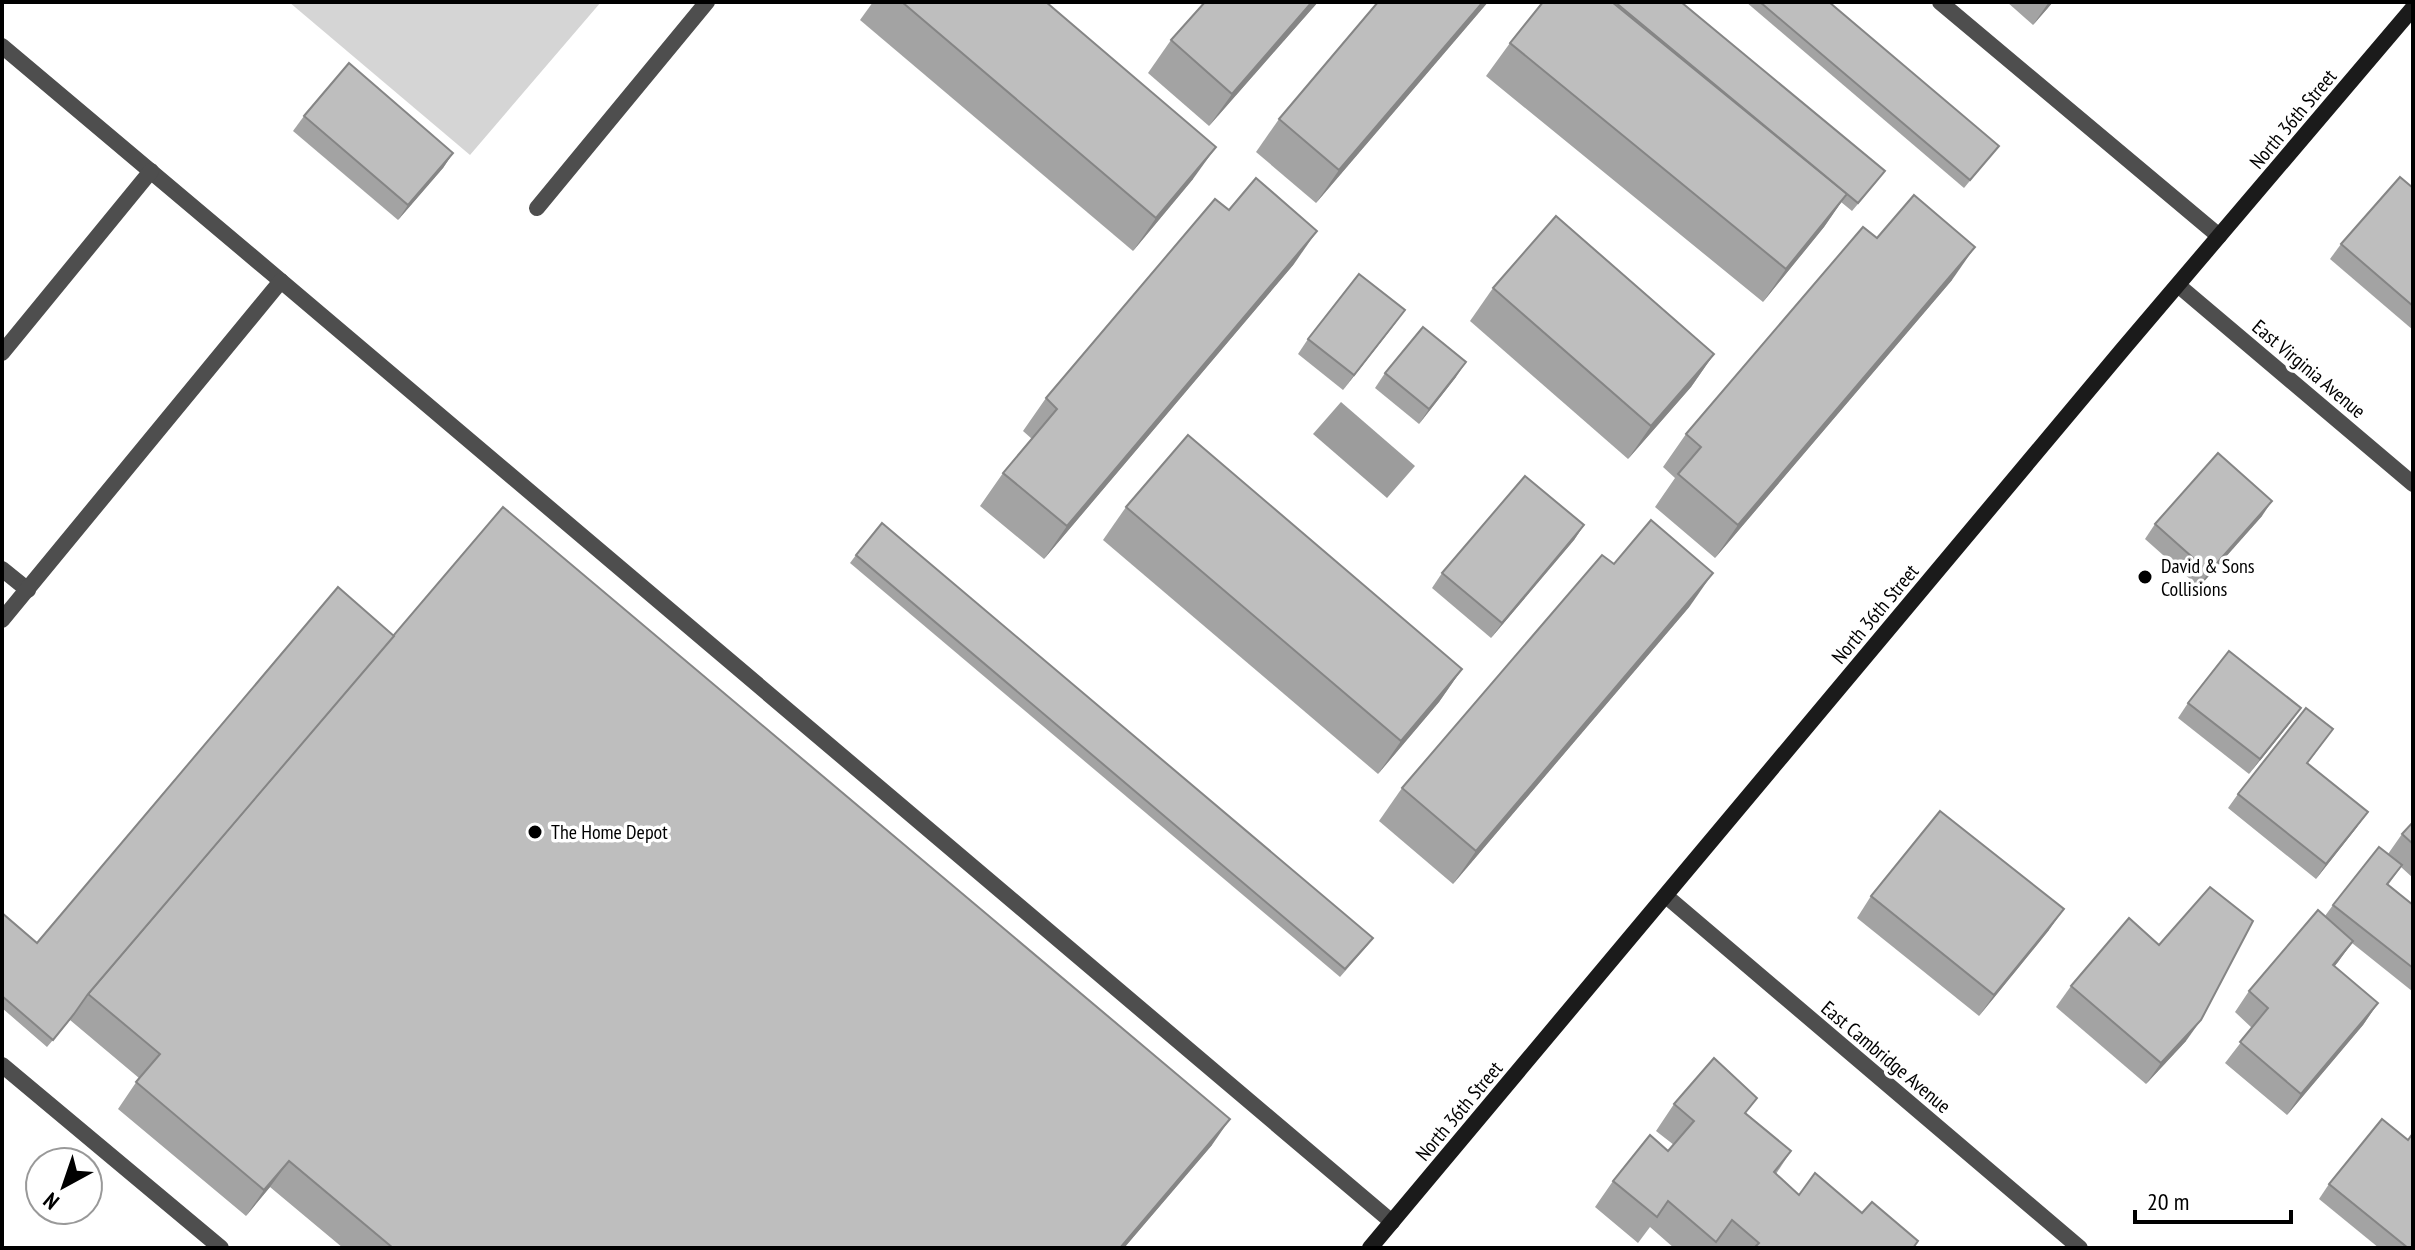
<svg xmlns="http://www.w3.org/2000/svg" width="2415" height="1250" font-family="'PT Sans Narrow',sans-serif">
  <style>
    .green { fill: #d5d5d5 }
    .water { fill: #9c9c9c }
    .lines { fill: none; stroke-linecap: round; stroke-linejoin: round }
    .service { stroke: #4e4e4e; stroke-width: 16 }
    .minor { stroke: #4e4e4e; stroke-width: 16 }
    .secondary { stroke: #1b1b1b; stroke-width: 16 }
    .wall { fill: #a3a3a3 }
    .shaded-wall { fill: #858585 }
    .building { fill: #bebebe; stroke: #858585; stroke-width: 2 }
    .poi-dot { fill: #000; stroke: #fff; stroke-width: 3 }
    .labels { text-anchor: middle; stroke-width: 7; stroke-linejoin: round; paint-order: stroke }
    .street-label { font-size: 20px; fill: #000; stroke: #fff }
    .poi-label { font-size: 20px; fill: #000; stroke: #fff; text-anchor: start }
  </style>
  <rect width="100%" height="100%" fill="#fff"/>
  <!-- green -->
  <path class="green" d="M289 2H601L470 155Z"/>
  <!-- water -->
  <path class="water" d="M1341 402 1415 466 1387 498 1313 434Z"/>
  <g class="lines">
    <!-- service -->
    <g class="service">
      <path d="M1940 2 2219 236"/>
      <path d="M2 46 281 281"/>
      <path d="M537 208 707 2"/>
      <path d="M2 353 151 171"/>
      <path d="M2 569 28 590"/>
      <path d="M2 620 281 281 1392 1222"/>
      <path d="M2 1065 221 1248"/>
    </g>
    <!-- minor -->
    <g class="minor">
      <path d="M2179 286 2413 484"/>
      <path d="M1666 896 2080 1248"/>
    </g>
    <!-- secondary -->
    <path class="secondary" d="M1370 1248 2123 349 2413 8"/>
  </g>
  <!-- wall -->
  <g class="wall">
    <path d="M873 2H1046L1193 179 1133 251 860 20Z"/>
    <path d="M1318 2 1209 126 1148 73 1171 40Z"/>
    <path d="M1488 2 1316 203 1256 152 1279 119Z"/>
    <path d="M1543 2H1681L1879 179 1852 211 1841 202 1824 227 1763 302 1486 76 1510 43Z"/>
    <path d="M1746 2H1829L1993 153 1964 188Z"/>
    <path d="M2007 2H2053L2033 25Z"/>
    <path d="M304 116 453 153 443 168 398 220 293 131Z"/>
    <path d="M2413 188V330L2330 259 2341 244Z"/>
    <path d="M1877 238 1952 280 1715 558 1655 507 1675 478 1663 467 1686 434Z"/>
    <path d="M1294 264 1044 559 980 506 1003 473 1032 439 1023 431 1046 398Z"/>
    <path d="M1493 288 1714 354 1691 387 1628 459 1470 321Z"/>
    <path d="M1394 325 1343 390 1298 354 1308 339Z"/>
    <path d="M1385 373 1456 377 1419 424 1375 388Z"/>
    <path d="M1126 507 1462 669 1439 702 1378 774 1103 540Z"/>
    <path d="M2262 516 2199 587 2145 539 2155 524Z"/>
    <path d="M1584 525 1574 540 1491 638 1432 588 1442 573Z"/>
    <path d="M856 555 1373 938 1367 946 1340 977 850 563Z"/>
    <path d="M1690 606 1453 884 1379 821 1402 788Z"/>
    <path d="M394 636 1212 1145 1124 1248H343L270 1187 246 1216 118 1109 139 1078 70 1020 47 1047 2 1008V913L37 943Z"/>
    <path d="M2188 703 2290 723 2249 774 2178 718Z"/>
    <path d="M2333 729 2308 763 2357 827 2316 879 2228 808 2238 794Z"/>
    <path d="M2413 822V878L2401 867 2388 885 2413 905V989L2412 991 2352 943 2334 967 2378 1003 2363 1025 2287 1115 2225 1063 2252 1028 2235 1012 2249 991 2325 916 2333 905 2388 854 2402 834Z"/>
    <path d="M1871 896 2049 930 1979 1016 1857 918Z"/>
    <path d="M2071 986 2186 1041 2146 1084 2056 1007Z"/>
    <path d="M1757 1098 1746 1113 1791 1151 1776 1174 1799 1195 1862 1213 1913 1248H1715L1714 1247 1713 1248H1674L1650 1227 1638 1243 1595 1207 1613 1181 1668 1151 1674 1145 1656 1131 1674 1104Z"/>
    <path d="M2329 1184 2413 1248H2379L2319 1199Z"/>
  </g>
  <!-- shaded-wall -->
  <g class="shaded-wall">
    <path d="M1312 2H1318L1209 126 1232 94Z"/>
    <path d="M1483 2H1488L1316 203 1339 170Z"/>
    <path d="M2049 2H2053L2033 25Z"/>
    <path d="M1216 147 1193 179 1133 251 1156 218Z"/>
    <path d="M453 153 443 168 398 220 408 205Z"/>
    <path d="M1847 194 1824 227 1763 302 1786 269Z"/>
    <path d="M1317 231 1294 264 1044 559 1067 526Z"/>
    <path d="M1975 247 1952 280 1715 558 1738 525Z"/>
    <path d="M1405 310 1394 325 1343 390 1354 375Z"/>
    <path d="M1714 354 1691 387 1628 459 1651 426Z"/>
    <path d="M1466 362 1456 377 1419 424 1429 409Z"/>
    <path d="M2272 501 2262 516 2199 587 2209 572Z"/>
    <path d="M1584 525 1574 540 1491 638 1502 623Z"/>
    <path d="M1713 573 1690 606 1453 884 1476 851Z"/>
    <path d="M1462 669 1439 702 1378 774 1401 741Z"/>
    <path d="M2301 708 2290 723 2249 774 2260 759Z"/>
    <path d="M2368 812 2357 827 2316 879 2326 864Z"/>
    <path d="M2064 909 2049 930 1979 1016 1994 995Z"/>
    <path d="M2353 941 2338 962 2318 986 2333 965Z"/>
    <path d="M2378 1003 2363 1025 2287 1115 2301 1094Z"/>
    <path d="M2201 1020 2186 1041 2146 1084 2161 1063Z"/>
    <path d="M1230 1119 1212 1145 1124 1248H1120Z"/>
    <path d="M289 1161 270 1187 246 1216 264 1190Z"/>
  </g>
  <!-- building -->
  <g class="building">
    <path d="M902 2H1046L1216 147 1156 218Z"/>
    <path d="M1205 2H1312L1232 94 1171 40Z"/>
    <path d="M1378 2H1483L1339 170 1279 119Z"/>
    <path d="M1543 2H1612L1847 194 1786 269 1510 43Z"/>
    <path d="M1615 2H1681L1885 171 1858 203Z"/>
    <path d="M1760 2H1829L1999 146 1970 180Z"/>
    <path d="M349 63 453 153 408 205 304 116Z"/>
    <path d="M2400 177 2413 188V306L2341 244Z"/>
    <path d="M1256 178 1317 231 1067 526 1003 473 1057 409 1046 398 1215 199 1229 210Z"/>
    <path d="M1914 195 1975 247 1738 525 1678 474 1701 447 1686 434 1863 227 1877 238Z"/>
    <path d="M1556 216 1714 354 1651 426 1493 288Z"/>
    <path d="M1359 274 1405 310 1354 375 1308 339Z"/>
    <path d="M1423 327 1466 362 1429 409 1385 373Z"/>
    <path d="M1188 435 1462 669 1401 741 1126 507Z"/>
    <path d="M2218 453 2272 501 2209 572 2155 524Z"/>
    <path d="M1525 476 1584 525 1502 623 1442 573Z"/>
    <path d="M503 507 1230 1119 1120 1248H393L289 1161 264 1190 136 1082 160 1054 88 994Z"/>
    <path d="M1651 520 1713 573 1476 851 1402 788 1602 555 1614 564Z"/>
    <path d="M882 523 1373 938 1345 969 856 555Z"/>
    <path d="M338 587 394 636 88 994 74 1014 53 1040 2 996V913L37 943Z"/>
    <path d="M2229 651 2301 708 2260 759 2188 703Z"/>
    <path d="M2306 708 2333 729 2307 763 2368 812 2326 864 2238 794Z"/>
    <path d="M1940 811 2064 909 1994 995 1871 896Z"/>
    <path d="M2413 822V844L2402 834Z"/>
    <path d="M2379 847 2402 865 2387 884 2413 905V968L2333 905Z"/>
    <path d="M2210 887 2253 921 2201 1020 2161 1063 2071 986 2129 918 2159 945Z"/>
    <path d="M2318 910 2353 941 2333 965 2378 1003 2301 1094 2240 1042 2268 1008 2249 991Z"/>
    <path d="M1714 1058 1757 1098 1745 1113 1791 1151 1774 1172 1799 1195 1815 1173 1862 1213 1872 1202 1918 1241 1913 1248H1754L1759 1243 1732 1220 1716 1242 1668 1201 1657 1217 1613 1181 1650 1135 1668 1151 1694 1121 1674 1104Z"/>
    <path d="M2382 1119 2408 1140 2413 1133V1248H2408L2329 1184Z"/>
  </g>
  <!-- markers -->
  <g class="poi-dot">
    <circle cx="2145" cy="577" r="8"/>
    <circle cx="535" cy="832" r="8"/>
  </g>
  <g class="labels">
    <!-- street labels -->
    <g class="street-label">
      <text transform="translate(2293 119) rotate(-50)" y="7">North 36th Street</text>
      <text transform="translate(2309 369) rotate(40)" y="7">East Virginia Avenue</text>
      <text transform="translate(1875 614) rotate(-50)" y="7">North 36th Street</text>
      <text transform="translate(1886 1057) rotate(40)" y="7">East Cambridge Avenue</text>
      <text transform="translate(1459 1111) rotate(-50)" y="7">North 36th Street</text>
    </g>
    <!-- poi labels -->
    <g class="poi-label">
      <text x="2161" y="573">David &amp; Sons<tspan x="2161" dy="23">Collisions</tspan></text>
      <text x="551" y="839">The Home Depot</text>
    </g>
  </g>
  <!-- border -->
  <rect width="2415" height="1250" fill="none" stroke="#000000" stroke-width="8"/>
  <!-- north arrow -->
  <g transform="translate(64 1186) rotate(220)"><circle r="38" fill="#ffffff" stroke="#999999" stroke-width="2"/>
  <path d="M0-6L14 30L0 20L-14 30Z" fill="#000000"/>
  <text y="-12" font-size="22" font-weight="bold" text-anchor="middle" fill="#000000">N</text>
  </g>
  <!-- scale -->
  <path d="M2135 1210v12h156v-12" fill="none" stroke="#000000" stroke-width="4"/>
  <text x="2147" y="1210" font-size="24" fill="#000000" stroke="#ffffff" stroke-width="6" paint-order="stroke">20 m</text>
</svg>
